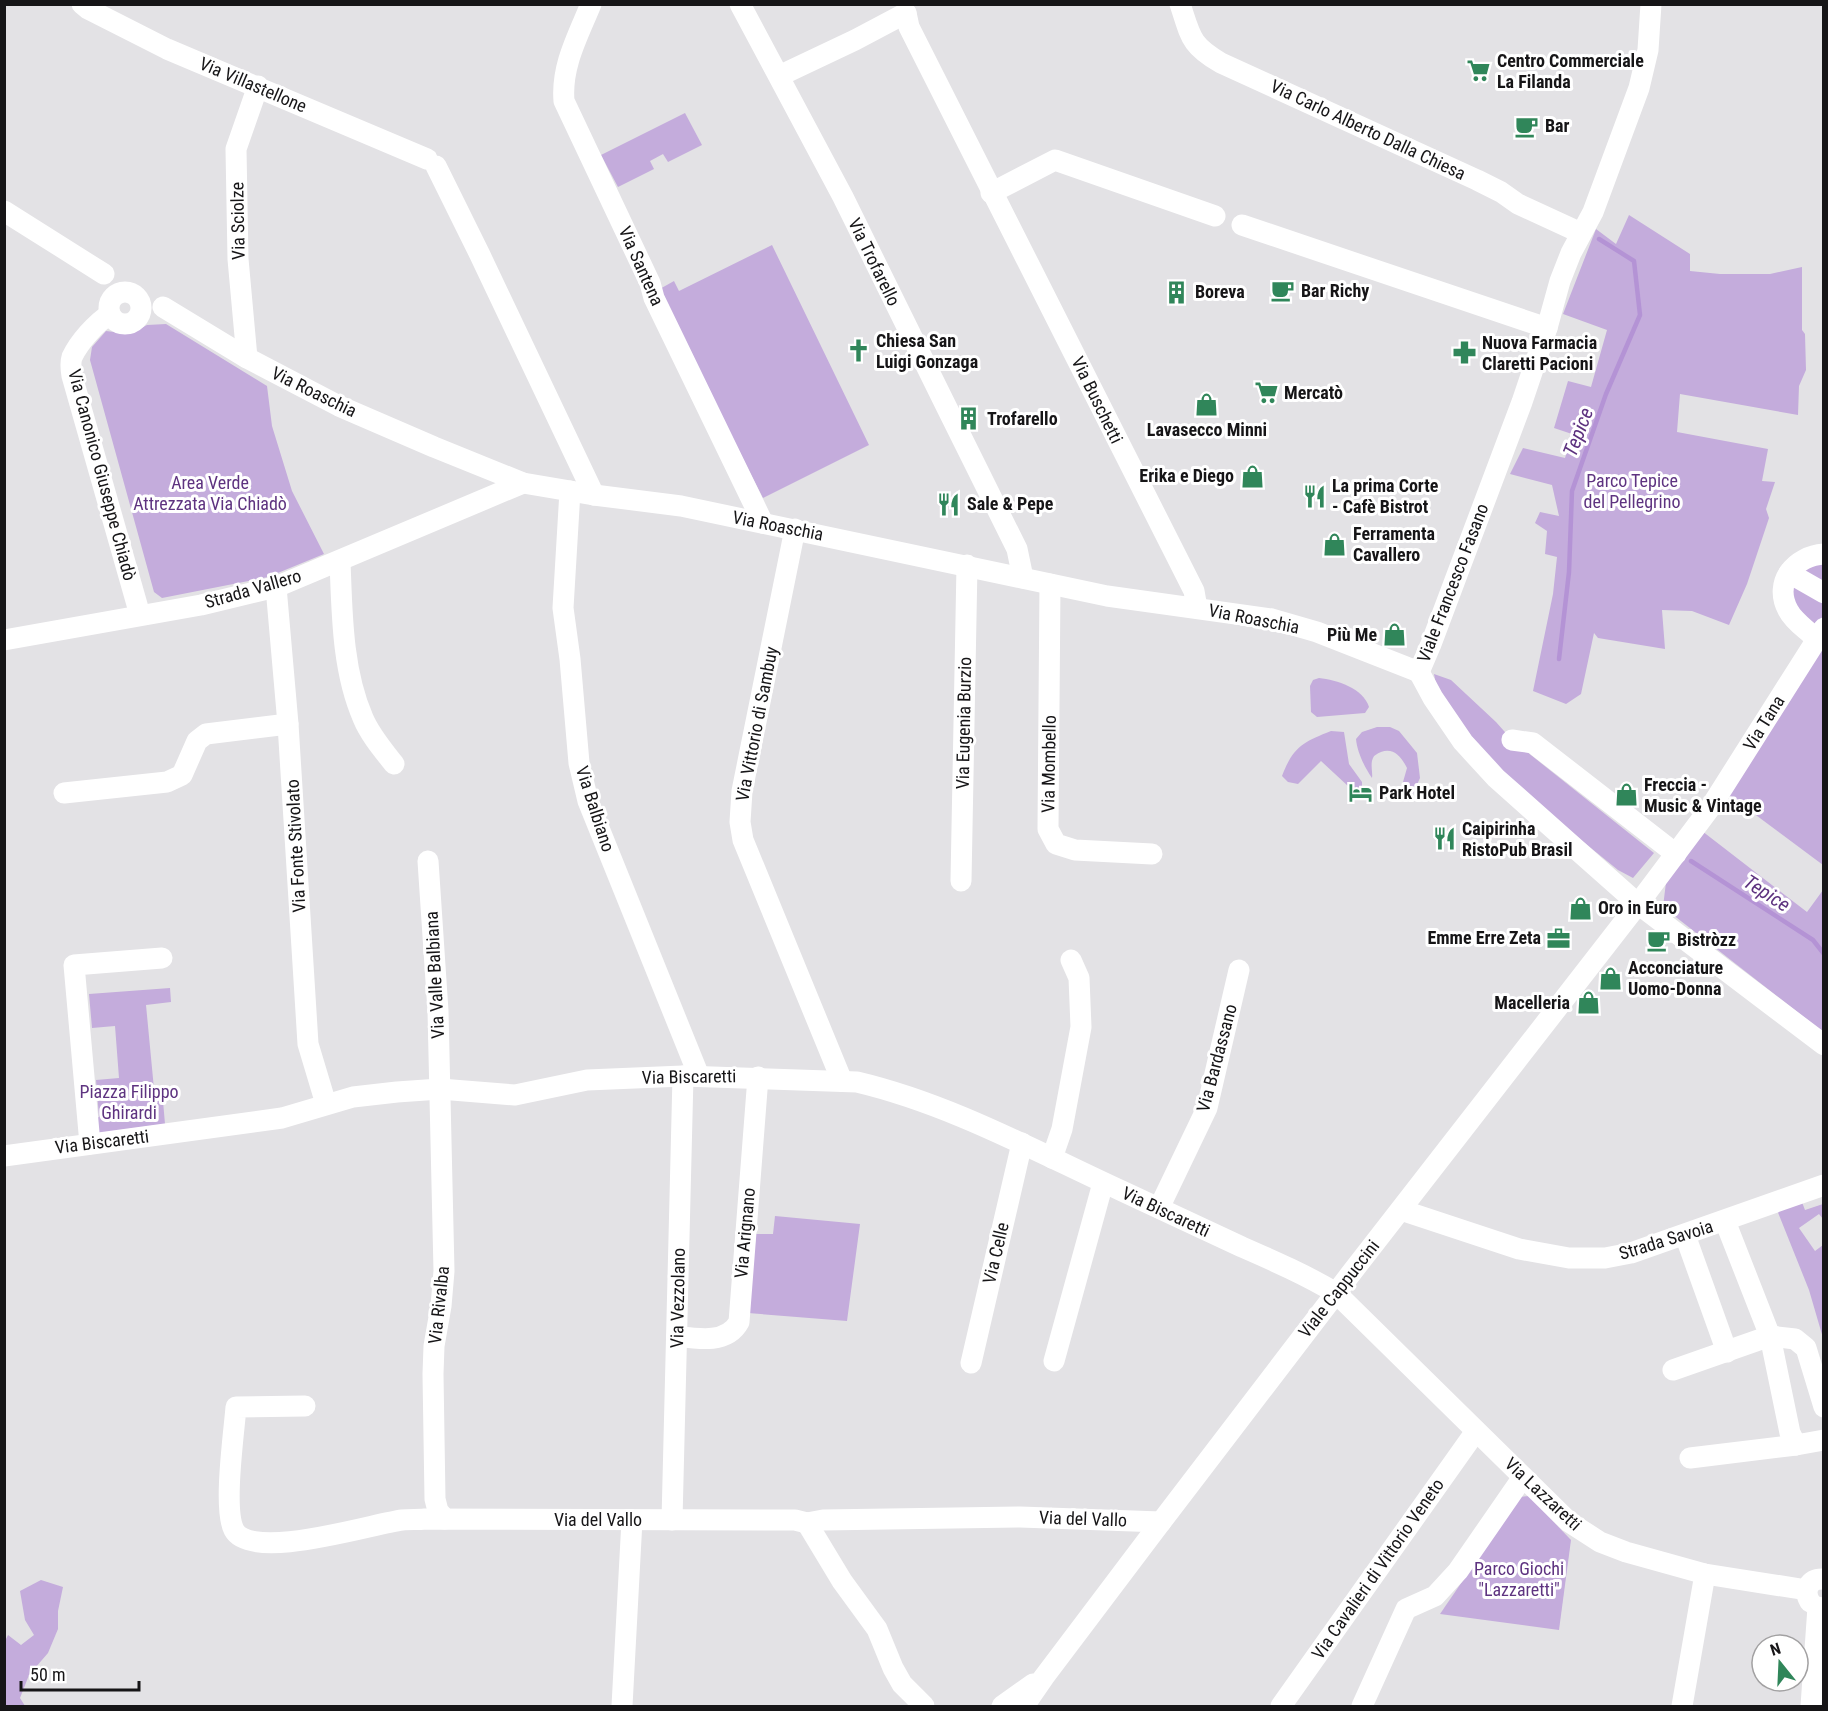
<svg xmlns="http://www.w3.org/2000/svg" width="1828" height="1711" font-family="'Roboto Condensed',sans-serif">
  <style>
    .green { fill: #c4acdc }
    .lines { fill: none; stroke-linecap: round; stroke-linejoin: round }
    .stream { stroke: #b493d5; stroke-width: 4.5 }
    .minor { stroke: #fff; stroke-width: 21 }
    .labels { text-anchor: middle; stroke-width: 6; stroke-linejoin: round; paint-order: stroke }
    .poi-label { font-size: 18px; font-weight: bold; fill: #161517; stroke: #fff; text-anchor: start }
    .street-label { font-size: 18px; fill: #161517; stroke: #fff }
    .park-label { font-size: 18px; fill: #5e3380; stroke: #fff }
    .water-label { font-size: 20px; font-style: italic; fill: #5d327f; stroke: #fff }
  </style>
  <rect width="100%" height="100%" fill="#e3e2e5"/>
  <!-- green -->
  <g class="green">
    <path d="M685 113 702 145 668 162 663 154 650 161 654 169 618 187 601 155Z"/>
    <path d="M1629 215 1690 254V271L1720 274H1770L1802 267V330L1805 334 1806 370 1799 386 1798 415 1680 394 1677 432 1768 449 1762 481 1775 482 1766 509 1769 518 1747 584 1729 625 1692 611 1662 610 1665 649 1598 638 1594 633 1581 694 1566 704 1533 691 1553 594 1557 557 1545 554 1547 531 1535 523 1540 512 1559 516 1552 485 1510 474 1523 448 1565 458 1572 434 1554 428 1568 381 1591 387 1607 330 1563 314 1596 229 1616 244Z"/>
    <path d="M772 245 869 445 763 498 658 290 674 281 679 291Z"/>
    <path d="M166 324 267 386 272 426 292 491 324 554 268 577 162 598 154 592 90 360 92 347 106 331 130 334 147 325Z"/>
    <path d="M1823 554V628L1796 621 1789 573Z"/>
    <path d="M1823 640V865L1729 795Z"/>
    <path d="M1434 674 1451 680 1496 722 1512 740 1654 853 1633 878 1618 870 1507 780 1438 695Z"/>
    <path d="M1319 678C1337 680 1363 688 1369 707L1365 713 1317 717 1311 712 1310 686 1313 680Z"/>
    <path d="M1377 727H1390L1399 731 1417 753 1420 778 1411 798 1405 801 1394 798 1401 789 1407 768C1402 758 1394 747 1381 752 1377 754 1374 755 1373 758 1370 764 1373 773 1372 778 1365 768 1357 752 1356 739L1362 732Z"/>
    <path d="M1331 731 1344 732 1349 764 1362 782V799L1321 761 1298 784 1288 782 1282 776C1293 747 1303 742 1331 731Z"/>
    <path d="M1702 831 1807 912 1823 890V1032L1663 907 1667 874Z"/>
    <path d="M170 988 171 1002 146 1005 154 1089 163 1101 165 1124 98 1133 96 1118 99 1117 96 1080 119 1078 115 1026 92 1028 89 994Z"/>
    <path d="M1800 1197 1805 1210 1823 1204V1219L1819 1214 1799 1228 1815 1251 1823 1245V1338L1809 1290 1775 1205Z"/>
    <path d="M775 1216 860 1224 847 1321 748 1313 756 1234H773Z"/>
    <path d="M1529 1496 1571 1540 1559 1630 1440 1614 1520 1497Z"/>
    <path d="M41 1580 63 1587 58 1611V1629L48 1653 29 1675 20 1698 25 1706H5V1641L8 1635 21 1645 34 1635 25 1620 20 1591Z"/>
  </g>
  <g class="lines">
    <!-- stream -->
    <g class="stream">
      <path d="M1559 659 1569 572 1572 491 1606 394 1640 315 1634 261 1599 239"/>
      <path d="M1691 861 1813 940 1824 954"/>
    </g>
    <!-- minor -->
    <g class="minor">
      <path d="M82 4 88 9 167 49 427 159"/>
      <path d="M591 4C578 36 561 66 564 101L650 283 654 298 763 523"/>
      <path d="M740 4 843 197 947 408 1017 549 1023 578"/>
      <path d="M1180 4C1191 37 1190 45 1221 63L1477 180 1501 192 1518 204 1581 233"/>
      <path d="M906 13 909 27 1194 591 1197 608"/>
      <path d="M779 76 855 40 906 13"/>
      <path d="M436 166 480 255 594 495"/>
      <path d="M991 193 1055 160 1215 216"/>
      <path d="M4 211 104 274"/>
      <path d="M1242 225 1547 328"/>
      <circle cx="125" cy="308" r="16"/>
      <path d="M163 307 247 358 339 406 434 447 523 483 594 495 681 506 1107 596 1272 619 1317 632 1419 672"/>
      <path d="M110 314C96 323 79 342 72 357 70 363 71 370 72 376L140 615"/>
      <path d="M247 358 238 259 236 149 258 86"/>
      <path d="M570 491 563 608 570 659 579 763 588 801 699 1076"/>
      <path d="M795 529 742 791 740 822 743 840 842 1081"/>
      <path d="M340 561C342 612 342 670 363 718 370 735 383 750 394 764"/>
      <path d="M1789 573 1824 593"/>
      <path d="M1050 584 1048 829 1056 844 1075 850 1152 854"/>
      <path d="M276 587 288 724 308 1044 326 1104"/>
      <path d="M1811 634C1803 627 1793 620 1788 610 1773 582 1795 556 1824 554"/>
      <path d="M4 640 201 605 276 587 523 483"/>
      <path d="M1419 672 1431 644 1522 402 1547 328 1560 281 1571 253 1593 212 1639 88 1648 50 1651 4"/>
      <path d="M1419 672 1433 698 1463 742 1496 778 1638 904 1824 1045"/>
      <path d="M1512 740 1533 743 1676 854"/>
      <path d="M64 793 167 782 182 775 197 741 206 734 288 724"/>
      <path d="M428 861 438 1011 444 1271 441 1306 434 1346 433 1374 435 1499 438 1511 445 1519"/>
      <path d="M961 881 967 565"/>
      <path d="M90 1144 74 965 162 958"/>
      <path d="M4 1156 282 1118 353 1097 397 1092 440 1089 515 1095 587 1080 683 1076 857 1082C950 1104 1035 1151 1122 1191 1162 1210 1202 1228 1242 1247 1274 1261 1306 1275 1336 1293L1569 1522 1600 1542 1626 1552 1705 1574 1807 1590"/>
      <path d="M1052 1158 1062 1129 1081 1027 1079 978 1071 960"/>
      <path d="M1159 1208 1207 1108 1239 970"/>
      <path d="M1401 1210 1519 1249 1569 1258H1605L1631 1253 1824 1185"/>
      <path d="M1725 1221 1770 1336 1790 1433 1796 1445 1824 1440"/>
      <path d="M1685 1235 1727 1352"/>
      <path d="M677 1336C698 1339 727 1344 739 1322L758 1077"/>
      <path d="M1054 1361 1103 1183"/>
      <path d="M971 1363 1022 1143"/>
      <path d="M1673 1370 1770 1336 1795 1339 1806 1348 1824 1407"/>
      <path d="M305 1406 236 1407C234 1433 223 1509 234 1530 251 1562 372 1524 402 1520 410 1519 418 1520 425 1519L795 1520 807 1523 823 1520 1020 1517 1161 1522"/>
      <path d="M1690 1458 1796 1445"/>
      <path d="M672 1520 683 1076"/>
      <path d="M807 1523 842 1581 877 1629 893 1668 902 1684 924 1706"/>
      <path d="M1810 1602C1803 1590 1809 1578 1824 1579"/>
      <path d="M622 1706 632 1520"/>
      <path d="M1002 1706 1033 1684"/>
      <path d="M1024 1706 1044 1677 1161 1522 1349 1276 1638 904 1710 808 1824 628"/>
      <path d="M1281 1706 1476 1431"/>
      <path d="M1362 1706 1406 1609 1435 1596 1458 1571 1523 1477"/>
      <path d="M1682 1706 1705 1574"/>
      <path d="M1811 1706 1818 1607"/>
    </g>
  </g>
  <!-- icons -->
  <defs>
    <symbol id="supermarket-bare" viewBox="-9 -9 18 18"><path d="M-6-5.5h2.5l.6 2H6L4.5 2H-2.5L-4.4-4H-6ZM-1.5 3.2a1.3 1.3 0 1 0 .1 0ZM3 3.2a1.3 1.3 0 1 0 .1 0Z" fill="#30865a" stroke="#fff" stroke-width="2.5" paint-order="stroke"/></symbol>
    <symbol id="cafe-bare" viewBox="-9 -9 18 18"><path d="M-5.5-4.5H6V0H3Q3 3.5 0 3.5H-2.5Q-5.5 3.5-5.5 0ZM3-3.2v2h1.7v-2ZM-6 4.5H4V6H-6Z" fill="#30865a" stroke="#fff" stroke-width="2.5" paint-order="stroke"/></symbol>
    <symbol id="building-bare" viewBox="-9 -9 18 18"><path d="M-4-6H4V6H1V3H-1V6H-4ZM-2.5-4.3h1.7v1.8h-1.7ZM.8-4.3h1.7v1.8H.8ZM-2.5-1h1.7V.8h-1.7ZM.8-1h1.7V.8H.8Z" fill="#30865a" stroke="#fff" stroke-width="2.5" paint-order="stroke"/></symbol>
    <symbol id="church-bare" viewBox="-9 -9 18 18"><path d="M-1.2-6h2.4v3.5h3.3v2.4h-3.3V6h-2.4V-.1h-3.3v-2.4h3.3Z" fill="#30865a" stroke="#fff" stroke-width="2.5" paint-order="stroke"/></symbol>
    <symbol id="pharmacy-bare" viewBox="-9 -9 18 18"><path d="M-2-6h4v4h4v4h-4v4h-4v-4h-4v-4h4Z" fill="#30865a" stroke="#fff" stroke-width="2.5" paint-order="stroke"/></symbol>
    <symbol id="shop-bare" viewBox="-9 -9 18 18"><path d="M-5-2.5h2.3a2.7 3.5 0 0 1 5.4 0H5L5.5 6h-11ZM-1.5-2.5h3a1.5 2.3 0 0 0-3 0Z" fill="#30865a" stroke="#fff" stroke-width="2.5" paint-order="stroke"/></symbol>
    <symbol id="restaurant-bare" viewBox="-9 -9 18 18"><path d="M-5-6h1v4h1v-4h1v4h1v-4h1v5L-1.5 .5V6h-2V.5L-5-1ZM5-6V6H3V1.5H1.5Q1.5-4 5-6Z" fill="#30865a" stroke="#fff" stroke-width="2.5" paint-order="stroke"/></symbol>
    <symbol id="hotel-bare" viewBox="-9 -9 18 18"><path d="M-6-4.5h1.5V1H6V5H4.5V3h-9V5H-6ZM-4 0a1.8 1.8 0 1 1 3.6 0ZM.5 0V-2.5h3Q6-2.5 6 0Z" fill="#30865a" stroke="#fff" stroke-width="2.5" paint-order="stroke"/></symbol>
    <symbol id="office-bare" viewBox="-9 -9 18 18"><path d="M-6-3h4V-5.5h4V-3h4V5H-6ZM-1-4.5V-3h2v-1.5ZM-6 0V1H6V0Z" fill="#30865a" stroke="#fff" stroke-width="2.5" paint-order="stroke"/></symbol>
  </defs>
  <g fill-rule="evenodd">
    <use href="#supermarket-bare" x="1462" y="54" width="33" height="33"/>
    <use href="#cafe-bare" x="1510" y="110" width="33" height="33"/>
    <use href="#cafe-bare" x="1266" y="274" width="33" height="33"/>
    <use href="#building-bare" x="1160" y="276" width="33" height="33"/>
    <use href="#church-bare" x="842" y="334" width="33" height="33"/>
    <use href="#pharmacy-bare" x="1448" y="336" width="33" height="33"/>
    <use href="#supermarket-bare" x="1250" y="376" width="33" height="33"/>
    <use href="#shop-bare" x="1190" y="388" width="33" height="33"/>
    <use href="#building-bare" x="952" y="402" width="33" height="33"/>
    <use href="#shop-bare" x="1236" y="460" width="33" height="33"/>
    <use href="#restaurant-bare" x="1298" y="480" width="33" height="33"/>
    <use href="#restaurant-bare" x="932" y="488" width="33" height="33"/>
    <use href="#shop-bare" x="1318" y="528" width="33" height="33"/>
    <use href="#shop-bare" x="1378" y="618" width="33" height="33"/>
    <use href="#hotel-bare" x="1344" y="776" width="33" height="33"/>
    <use href="#shop-bare" x="1610" y="778" width="33" height="33"/>
    <use href="#restaurant-bare" x="1428" y="822" width="33" height="33"/>
    <use href="#shop-bare" x="1564" y="892" width="33" height="33"/>
    <use href="#office-bare" x="1542" y="922" width="33" height="33"/>
    <use href="#cafe-bare" x="1642" y="924" width="33" height="33"/>
    <use href="#shop-bare" x="1594" y="962" width="33" height="33"/>
    <use href="#shop-bare" x="1572" y="986" width="33" height="33"/>
  </g>
  <g class="labels">
    <!-- poi labels -->
    <g class="poi-label">
      <text x="1497" y="67">Centro Commerciale<tspan x="1497" dy="21">La Filanda</tspan></text>
      <text x="1545" y="132">Bar</text>
      <text x="1301" y="297">Bar Richy</text>
      <text x="1195" y="298">Boreva</text>
      <text x="876" y="347">Chiesa San<tspan x="876" dy="21">Luigi Gonzaga</tspan></text>
      <text x="1482" y="349">Nuova Farmacia<tspan x="1482" dy="21">Claretti Pacioni</tspan></text>
      <text x="1284" y="399">Mercatò</text>
      <text x="987" y="425">Trofarello</text>
      <text x="1207" y="436" text-anchor="middle">Lavasecco Minni</text>
      <text x="1234" y="482" text-anchor="end">Erika e Diego</text>
      <text x="1332" y="492">La prima Corte<tspan x="1332" dy="21">- Cafè Bistrot</tspan></text>
      <text x="967" y="510">Sale &amp; Pepe</text>
      <text x="1353" y="540">Ferramenta<tspan x="1353" dy="21">Cavallero</tspan></text>
      <text x="1377" y="641" text-anchor="end">Più Me</text>
      <text x="1644" y="791">Freccia -<tspan x="1644" dy="21">Music &amp; Vintage</tspan></text>
      <text x="1379" y="799">Park Hotel</text>
      <text x="1462" y="835">Caipirinha<tspan x="1462" dy="21">RistoPub Brasil</tspan></text>
      <text x="1598" y="914">Oro in Euro</text>
      <text x="1541" y="944" text-anchor="end">Emme Erre Zeta</text>
      <text x="1677" y="946">Bistròzz</text>
      <text x="1628" y="974">Acconciature<tspan x="1628" dy="21">Uomo-Donna</tspan></text>
      <text x="1570" y="1009" text-anchor="end">Macelleria</text>
    </g>
    <!-- street labels -->
    <g class="street-label">
      <text transform="translate(253 85) rotate(23)" y="6">Via Villastellone</text>
      <text transform="translate(1368 130) rotate(25)" y="6">Via Carlo Alberto Dalla Chiesa</text>
      <text transform="translate(238 221) rotate(-91)" y="6">Via Sciolze</text>
      <text transform="translate(874 262) rotate(64)" y="6">Via Trofarello</text>
      <text transform="translate(641 266) rotate(66)" y="6">Via Santena</text>
      <text transform="translate(314 392) rotate(26)" y="6">Via Roaschia</text>
      <text transform="translate(1097 400) rotate(64)" y="6">Via Buschetti</text>
      <text transform="translate(102 475) rotate(75)" y="6">Via Canonico Giuseppe Chiadò</text>
      <text transform="translate(778 526) rotate(11)" y="6">Via Roaschia</text>
      <text transform="translate(1453 583) rotate(-69)" y="6">Viale Francesco Fasano</text>
      <text transform="translate(253 589) rotate(-16)" y="6">Strada Vallero</text>
      <text transform="translate(1254 619) rotate(11)" y="6">Via Roaschia</text>
      <text transform="translate(964 723) rotate(-89)" y="6">Via Eugenia Burzio</text>
      <text transform="translate(1764 723) rotate(-58)" y="6">Via Tana</text>
      <text transform="translate(757 724) rotate(-79)" y="6">Via Vittorio di Sambuy</text>
      <text transform="translate(1049 764) rotate(-89)" y="6">Via Mombello</text>
      <text transform="translate(595 809) rotate(72)" y="6">Via Balbiano</text>
      <text transform="translate(296 846) rotate(-93)" y="6">Via Fonte Stivolato</text>
      <text transform="translate(435 975) rotate(-93)" y="6">Via Valle Balbiana</text>
      <text transform="translate(1217 1058) rotate(-75)" y="6">Via Bardassano</text>
      <text transform="translate(689 1077) rotate(-1)" y="6">Via Biscaretti</text>
      <text transform="translate(102 1142) rotate(-7)" y="6">Via Biscaretti</text>
      <text transform="translate(1166 1212) rotate(25)" y="6">Via Biscaretti</text>
      <text transform="translate(745 1233) rotate(-85)" y="6">Via Arignano</text>
      <text transform="translate(1666 1240) rotate(-17)" y="6">Strada Savoia</text>
      <text transform="translate(996 1253) rotate(-77)" y="6">Via Celle</text>
      <text transform="translate(1339 1289) rotate(-52)" y="6">Viale Cappuccini</text>
      <text transform="translate(678 1298) rotate(-89)" y="6">Via Vezzolano</text>
      <text transform="translate(439 1305) rotate(-84)" y="6">Via Rivalba</text>
      <text transform="translate(1543 1494) rotate(43)" y="6">Via Lazzaretti</text>
      <text transform="translate(1083 1519) rotate(2)" y="6">Via del Vallo</text>
      <text x="598" y="1526">Via del Vallo</text>
      <text transform="translate(1378 1569) rotate(-55)" y="6">Via Cavalieri di Vittorio Veneto</text>
    </g>
    <!-- park labels -->
    <g class="park-label">
      <text x="1632" y="487">Parco Tepice<tspan x="1632" dy="21">del Pellegrino</tspan></text>
      <text x="210" y="489">Area Verde<tspan x="210" dy="21">Attrezzata Via Chiadò</tspan></text>
      <text x="129" y="1098">Piazza Filippo<tspan x="129" dy="21">Ghirardi</tspan></text>
      <text x="1519" y="1575">Parco Giochi<tspan x="1519" dy="21">"Lazzaretti"</tspan></text>
    </g>
    <!-- water labels -->
    <g class="water-label">
      <text transform="translate(1578 432) rotate(-69)" y="7">Tepice</text>
      <text transform="translate(1767 893) rotate(33)" y="7">Tepice</text>
    </g>
  </g>
  <!-- border -->
  <rect width="1828" height="1711" fill="none" stroke="#161517" stroke-width="12"/>
  <!-- north arrow -->
  <g transform="translate(1780 1663) rotate(342)"><circle r="28" fill="#ffffff" stroke="#a2a1a2" stroke-width="1.5"/>
  <path d="M0-4.5L10 22L0 15L-10 22Z" fill="#30865a"/>
  <text y="-9" font-size="16" font-weight="bold" text-anchor="middle" fill="#161517">N</text>
  </g>
  <!-- scale -->
  <path d="M21 1681v9h118v-9" fill="none" stroke="#161517" stroke-width="3"/>
  <text x="30" y="1681" font-size="18" fill="#161517" stroke="#ffffff" stroke-width="4.5" paint-order="stroke">50 m</text>
</svg>
